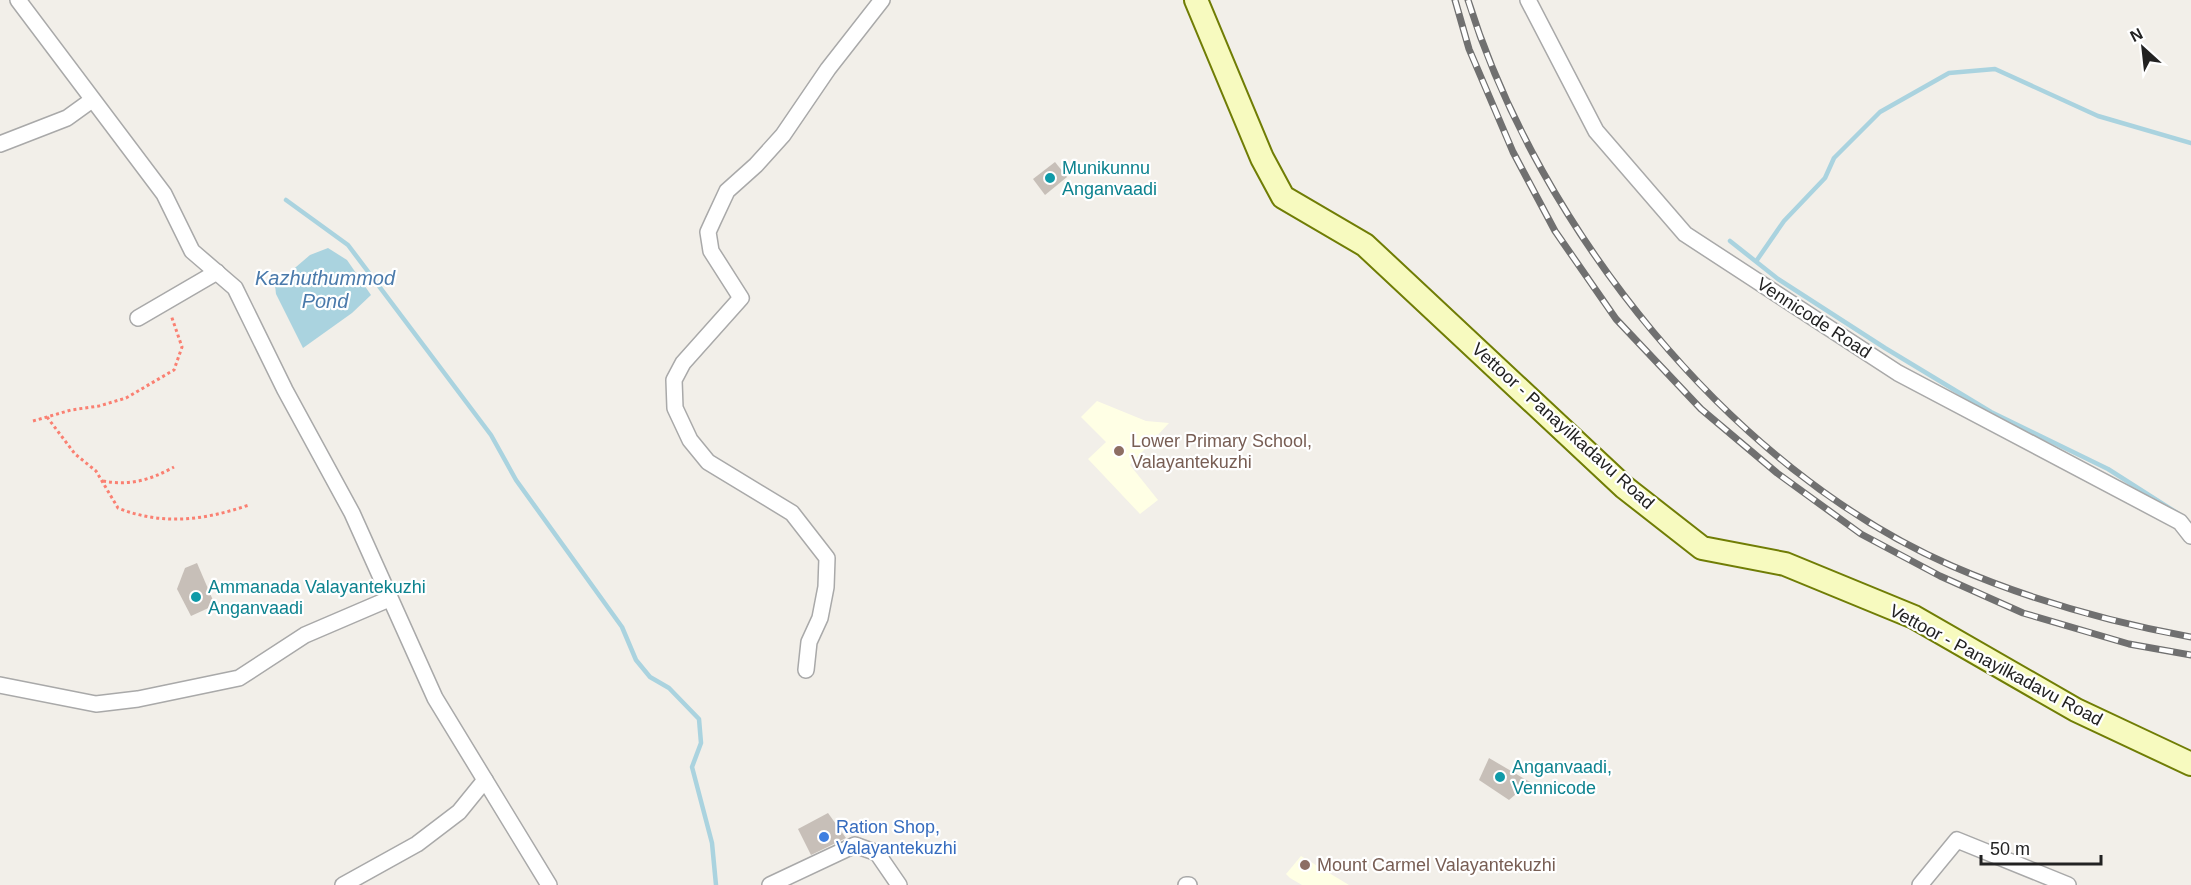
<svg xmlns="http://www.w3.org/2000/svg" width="2191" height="885" font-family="Arial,sans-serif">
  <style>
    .education { fill: #ffffe5 }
    .water { fill: #aad3df }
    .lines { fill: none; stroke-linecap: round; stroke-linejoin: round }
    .stream { stroke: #aad3df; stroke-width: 4.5 }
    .building { fill: #c7bfb8 }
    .minor-casing { stroke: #a9a9a9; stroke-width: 18 }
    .secondary-casing { stroke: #707d05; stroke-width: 26 }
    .path { stroke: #fa8072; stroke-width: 3; stroke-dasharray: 3 3; stroke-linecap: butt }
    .minor { stroke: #fff; stroke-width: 15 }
    .secondary { stroke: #f7fabf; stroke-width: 22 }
    .rail-casing { stroke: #707070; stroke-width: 7 }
    .rail { stroke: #fff; stroke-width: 4.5; stroke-dasharray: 14; stroke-linecap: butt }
    .culture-dot { fill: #0f9aa8; stroke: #fff; stroke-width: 2 }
    .education-dot { fill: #8d6e63; stroke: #fff; stroke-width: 2 }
    .shop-dot { fill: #3f7fe0; stroke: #fff; stroke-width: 2 }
    .labels { text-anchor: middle; stroke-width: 4.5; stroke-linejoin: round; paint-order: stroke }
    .culture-label { font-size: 18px; fill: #0d838f; stroke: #fff; text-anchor: start }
    .street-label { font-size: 18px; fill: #222; stroke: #fff }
    .education-label { font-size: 18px; fill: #785e54; stroke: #fff; text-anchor: start }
    .shop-label { font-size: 18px; fill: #366cbe; stroke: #fff; text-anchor: start }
    .water-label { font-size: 20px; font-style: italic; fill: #4a7aab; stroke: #fff }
  </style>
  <rect width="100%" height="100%" fill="#f2efe9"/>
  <!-- education -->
  <g class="education">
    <path d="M1097 401 1146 421 1169 423 1130 465 1158 500 1140 514 1088 459 1106 442 1081 417Z"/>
    <path d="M1301 856 1349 885H1302L1290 878 1286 874Z"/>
  </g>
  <!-- water -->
  <path class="water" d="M328 248 347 260 371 295 352 313 303 348 276 294 275 285 310 255Z"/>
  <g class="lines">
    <!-- stream -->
    <g class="stream">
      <path d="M286 200 348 245 491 435 516 480 622 627 636 660 650 677 669 688 699 719 701 743 692 767 712 843 716 885"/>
      <path d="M1730 241 1778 279 1885 348 1991 412 2108 469 2185 518"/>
      <path d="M1757 260 1784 221 1825 178 1834 158 1880 112 1949 73 1995 69 2098 116 2191 143"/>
    </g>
  </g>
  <!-- building -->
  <g class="building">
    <path d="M1055 162 1067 177 1045 195 1033 179Z"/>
    <path d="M197 563 215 605 191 616 177 589 185 568Z"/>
    <path d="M1489 758 1530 782 1509 800 1479 780Z"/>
    <path d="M828 813 846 838 811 855 798 829Z"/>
  </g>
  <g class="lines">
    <defs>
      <g id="minor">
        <path d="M18 0 164 194 192 251 235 288 285 390 352 513 435 698 549 885"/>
        <path d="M1528 0 1596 131 1685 234 1898 373 2180 522 2191 536"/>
        <path d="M0 144 67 118 92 100"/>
        <path d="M138 318 217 272"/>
        <path d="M806 670 809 642 820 618 826 587 827 558 792 513 708 462 690 440 675 408 674 380 683 363 741 298 711 251 708 232 713 221 727 191 756 165 783 135 828 69 882 0"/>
        <path d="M0 685 96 704 138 699 239 678 305 635 389 599"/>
        <path d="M343 885 417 844 459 812 485 780"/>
        <path d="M770 885 855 845 877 853 899 885"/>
        <path d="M1186 885H1189"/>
        <path d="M1920 885 1957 840 2068 885"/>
      </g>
      <path id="secondary" d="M1196 0 1262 158 1283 197 1365 245 1624 487 1702 548 1785 564 1914 617 2076 710 2191 764"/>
    </defs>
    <!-- minor casing -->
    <use href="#minor" class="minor-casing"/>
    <!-- secondary casing -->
    <use href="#secondary" class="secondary-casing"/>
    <!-- path -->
    <g class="path">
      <path d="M47 417 75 454 96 471 118 508C163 526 205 520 249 505"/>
      <path d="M33 421 71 410 99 406 126 398 174 370 182 347 171 315"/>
      <path d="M103 481C130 486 150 480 174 467"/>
    </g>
    <!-- minor -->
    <use href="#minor" class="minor"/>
    <!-- secondary -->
    <use href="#secondary" class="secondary"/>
    <defs>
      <g id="rail">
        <path d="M1455 0 1469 49 1513 152 1555 231 1616 319 1701 409 1777 473 1861 534 1940 576 2023 613 2129 644 2191 655"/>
        <path d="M1468 0C1539 228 1730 469 1952 566 2028 599 2109 622 2191 637"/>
      </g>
    </defs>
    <!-- rail casing -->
    <use href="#rail" class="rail-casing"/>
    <!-- rail -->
    <use href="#rail" class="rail"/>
  </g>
  <!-- markers -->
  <g class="culture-dot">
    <circle cx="1050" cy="178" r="6"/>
    <circle cx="196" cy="597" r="6"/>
    <circle cx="1500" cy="777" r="6"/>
  </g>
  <g class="education-dot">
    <circle cx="1119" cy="451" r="6"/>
    <circle cx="1305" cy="865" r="6"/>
  </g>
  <circle class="shop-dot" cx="824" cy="837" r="6"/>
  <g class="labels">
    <!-- culture labels -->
    <g class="culture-label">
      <text x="1062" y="174">Munikunnu<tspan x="1062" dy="21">Anganvaadi</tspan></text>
      <text x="208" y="593">Ammanada Valayantekuzhi<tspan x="208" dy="21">Anganvaadi</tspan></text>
      <text x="1512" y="773">Anganvaadi,<tspan x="1512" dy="21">Vennicode</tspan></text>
    </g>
    <!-- street labels -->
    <g class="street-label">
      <text transform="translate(1814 318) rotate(33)" y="6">Vennicode Road</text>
      <text transform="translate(1563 426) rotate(42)" y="6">Vettoor - Panayilkadavu Road</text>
      <text transform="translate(1996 665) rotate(28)" y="6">Vettoor - Panayilkadavu Road</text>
    </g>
    <!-- education labels -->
    <g class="education-label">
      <text x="1131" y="447">Lower Primary School,<tspan x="1131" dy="21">Valayantekuzhi</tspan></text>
      <text x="1317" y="871">Mount Carmel Valayantekuzhi</text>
    </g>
    <!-- shop labels -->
    <g class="shop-label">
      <text x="836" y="833">Ration Shop,<tspan x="836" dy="21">Valayantekuzhi</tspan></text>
    </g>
    <!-- water labels -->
    <g class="water-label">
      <text x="325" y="285">Kazhuthummod<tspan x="325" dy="23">Pond</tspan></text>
    </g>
  </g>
  <!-- north arrow -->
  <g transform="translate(2143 48) rotate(333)" stroke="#ffffff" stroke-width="4.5" paint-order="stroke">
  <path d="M0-4.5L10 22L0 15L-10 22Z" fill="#222222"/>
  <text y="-9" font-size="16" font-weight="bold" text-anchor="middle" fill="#222222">N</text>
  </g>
  <!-- scale -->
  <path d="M1981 855v9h120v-9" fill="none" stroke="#222222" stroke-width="3"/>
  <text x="1990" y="855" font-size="18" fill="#222222" stroke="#ffffff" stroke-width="4.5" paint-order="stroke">50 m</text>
</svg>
